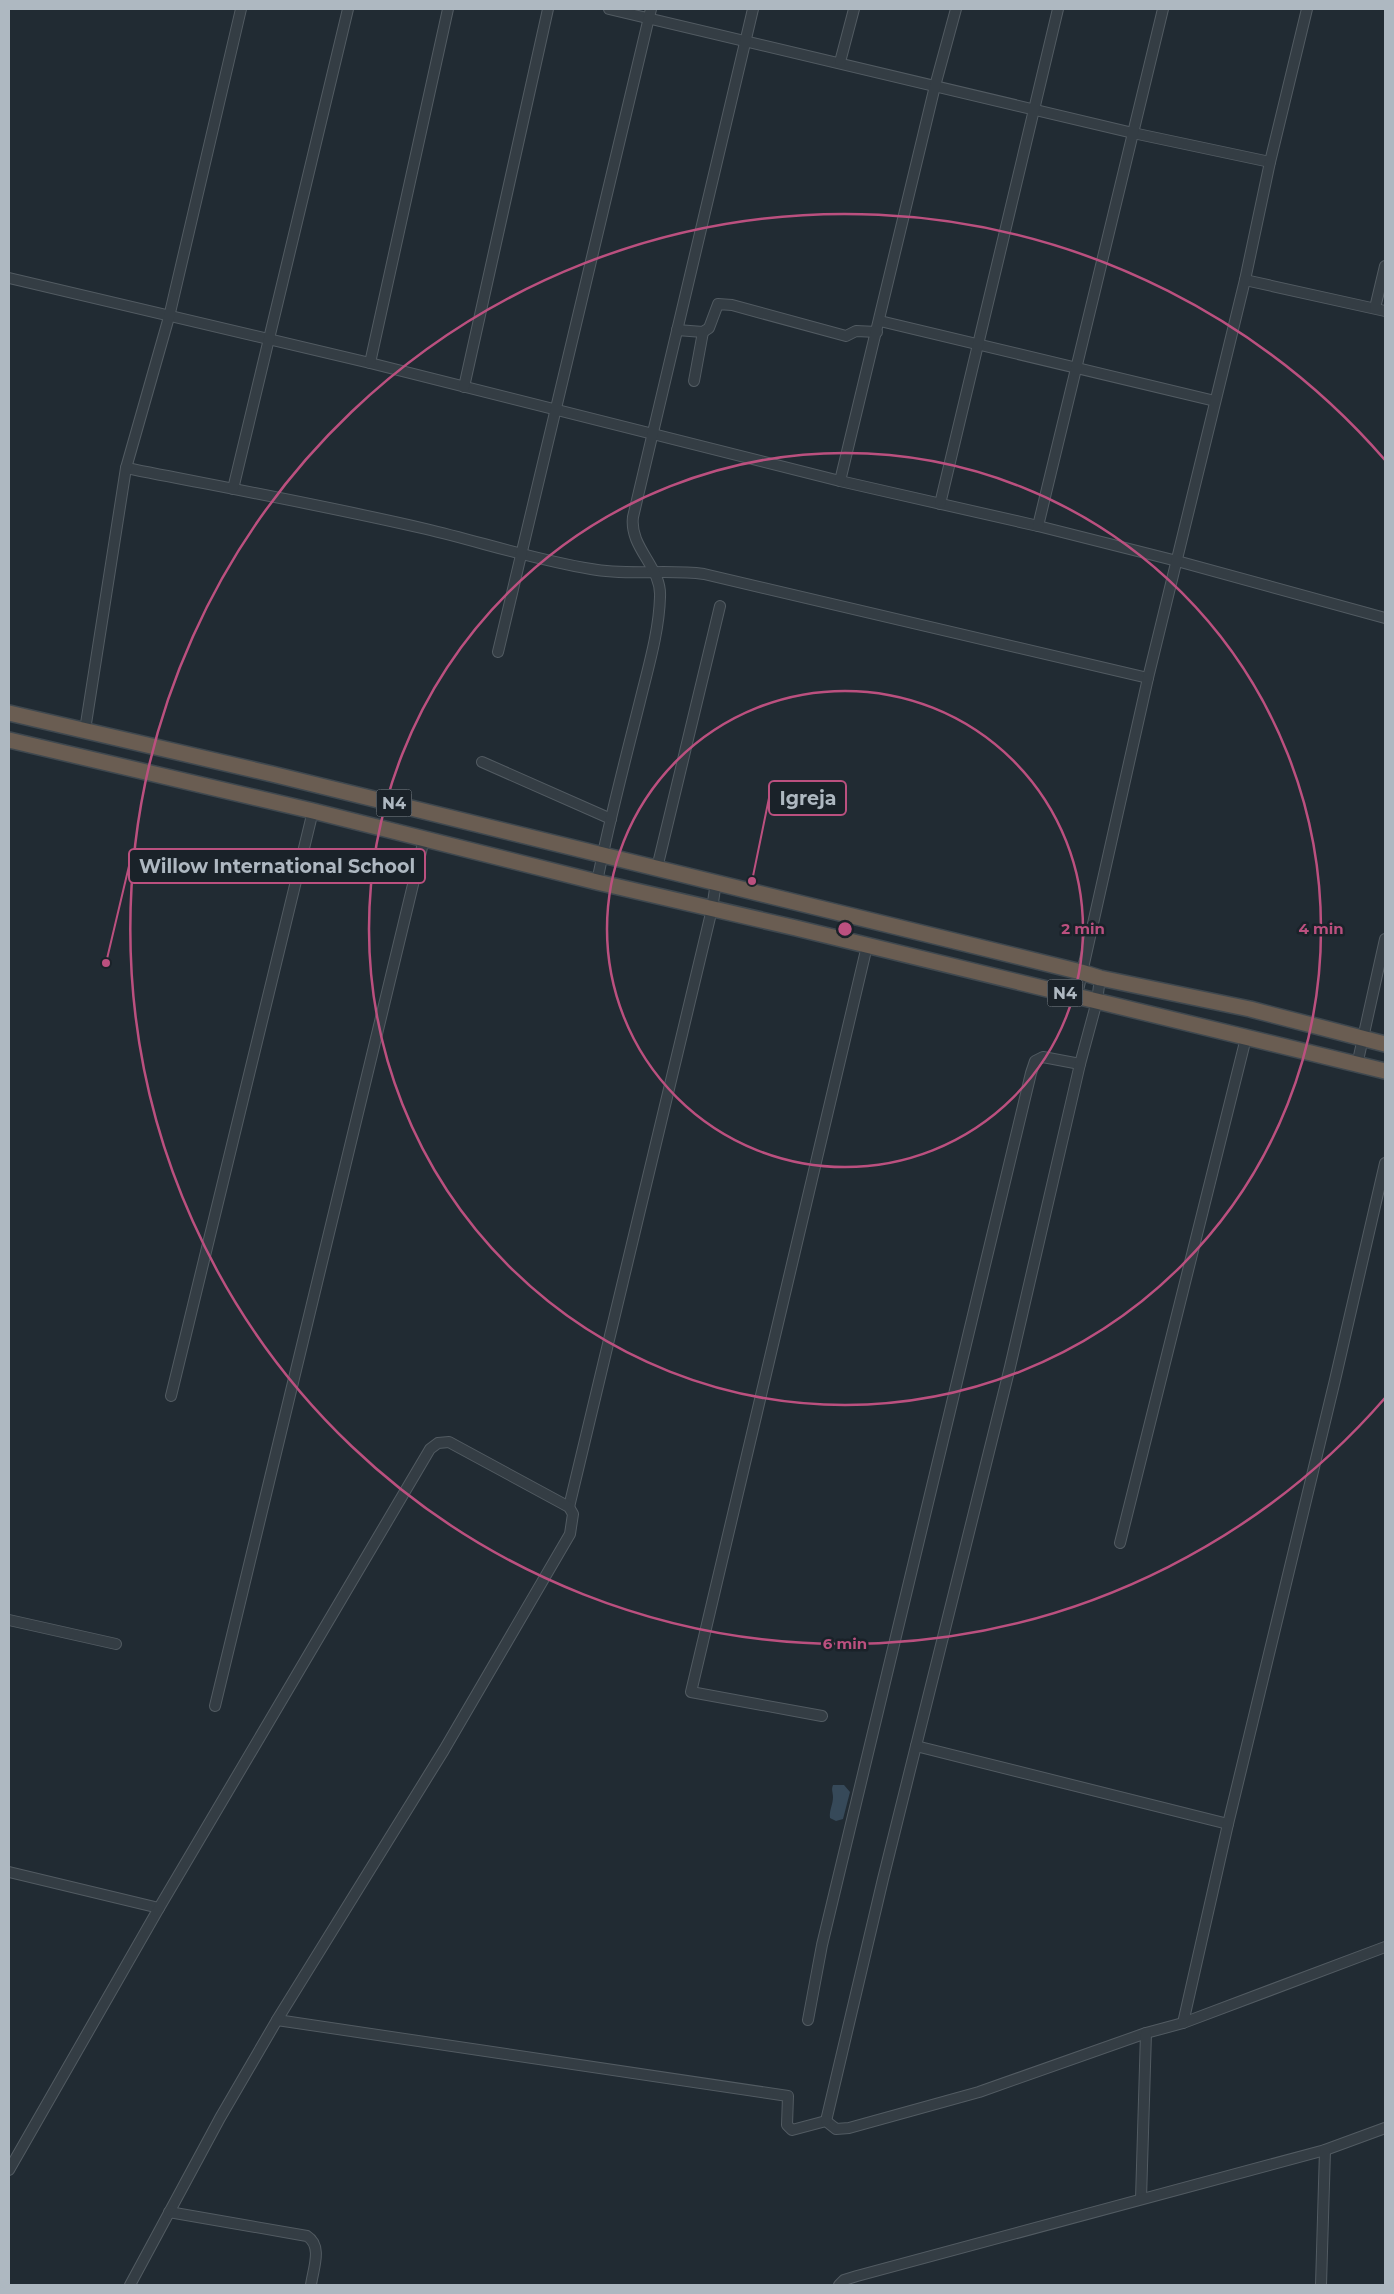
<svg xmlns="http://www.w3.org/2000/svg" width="1394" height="2294" font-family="Montserrat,sans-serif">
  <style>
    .water { fill: #364959 }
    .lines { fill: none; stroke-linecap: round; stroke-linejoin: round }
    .minor-casing { stroke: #525b62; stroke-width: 12 }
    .highway-casing { stroke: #3f484f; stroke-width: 18 }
    .minor { stroke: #343d44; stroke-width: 10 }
    .highway { stroke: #6a5d52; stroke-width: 15 }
    .ring { fill: none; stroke: #bb507f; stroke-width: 2.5 }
    .labels { text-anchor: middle; stroke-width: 5; stroke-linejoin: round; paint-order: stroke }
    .shield { fill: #1a2229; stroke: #828b93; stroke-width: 1 }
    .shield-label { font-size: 16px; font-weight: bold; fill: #aeb8c1 }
    .centre { fill: #bb507f; stroke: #1a2229; stroke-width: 2.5 }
    .ring-label { font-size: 15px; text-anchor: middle; font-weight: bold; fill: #bb507f; stroke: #1a2229; stroke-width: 5; stroke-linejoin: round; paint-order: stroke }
    .leader { fill: none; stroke: #bb507f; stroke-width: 2 }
    .callout-dot { fill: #bb507f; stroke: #1a2229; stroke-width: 2 }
    .callout { fill: #1a2229; stroke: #bb507f; stroke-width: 2 }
    .callout-label { font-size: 19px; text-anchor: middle; font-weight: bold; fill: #aeb8c1 }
  </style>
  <rect width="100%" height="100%" fill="#212b33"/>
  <!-- water -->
  <path class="water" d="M833 1785H844L850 1792 843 1819 836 1821 830 1818C829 1810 833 1805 833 1797 833 1792 831 1790 833 1785Z"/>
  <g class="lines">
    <defs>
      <g id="minor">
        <path d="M609 9 1133 133 1270 162"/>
        <path d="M840 62 854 9"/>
        <path d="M9 278 370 363 840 481 1038 526 1177 561 1385 618"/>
        <path d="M1245 280 1385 311"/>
        <path d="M1375 308 1385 266"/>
        <path d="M880 321 1215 401"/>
        <path d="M677 330 703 332 709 328 718 304 732 305 846 336 856 331 877 332"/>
        <path d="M370 363 448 9"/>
        <path d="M694 381 703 332"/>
        <path d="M464 387 548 9"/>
        <path d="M126 468C227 488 327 506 426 529 481 542 535 560 591 569 629 576 666 569 704 574L1148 678"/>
        <path d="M840 481 935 86 956 9"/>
        <path d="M233 489 348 9"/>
        <path d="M940 504 1058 9"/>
        <path d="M1038 526 1163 9"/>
        <path d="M498 652 651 9"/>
        <path d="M85 730 126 468 169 317 241 9"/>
        <path d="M482 762 611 819"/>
        <path d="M657 868 720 606"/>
        <path d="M597 882C609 821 625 761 640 701 648 668 659 632 660 597 662 567 629 548 633 517L753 9"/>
        <path d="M1077 995 1148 678 1245 280 1270 162 1307 9"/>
        <path d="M1357 1065 1385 939"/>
        <path d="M171 1396 313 811"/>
        <path d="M569 1507 712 909 716 882"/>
        <path d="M1120 1543 1246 1038"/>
        <path d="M9 1620 116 1644"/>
        <path d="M215 1706 424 839"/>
        <path d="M822 1716 691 1692 867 946"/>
        <path d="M916 1746 1228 1824"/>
        <path d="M9 1872 159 1908"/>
        <path d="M277 2020 788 2096 787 2125 792 2130 826 2121 836 2129 849 2128 979 2092 1146 2033 1183 2023 1385 1947"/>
        <path d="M808 2020 822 1945 1031 1073 1035 1061 1043 1057 1080 1064"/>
        <path d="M1183 2023 1228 1824 1335 1380 1385 1163"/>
        <path d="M826 2121 883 1879 1010 1367 1080 1064 1097 1001 1100 978"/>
        <path d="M9 2170 159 1908 430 1449 438 1443 449 1442 569 1507 573 1514 570 1534 444 1750 277 2020 220 2118 130 2285"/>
        <path d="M1141 2199 1146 2033"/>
        <path d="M169 2212 307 2236C323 2246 313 2269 311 2285"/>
        <path d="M839 2285 844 2280 857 2276 1325 2150 1385 2128"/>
        <path d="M1321 2285 1325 2150"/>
      </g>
      <g id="highway">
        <path d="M9 713 272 774 1081 972 1100 978 1250 1009 1385 1044"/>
        <path d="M9 740 313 811 597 882 796 928 1385 1071"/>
      </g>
    </defs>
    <!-- minor casing -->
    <use href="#minor" class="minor-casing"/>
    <!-- highway casing -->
    <use href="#highway" class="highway-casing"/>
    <!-- minor -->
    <use href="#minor" class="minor"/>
    <!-- highway -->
    <use href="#highway" class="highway"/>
  </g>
  <!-- distance rings -->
  <g class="ring">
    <circle cx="845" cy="929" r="238"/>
    <circle cx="845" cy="929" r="476"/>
    <path d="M1385 1398A715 715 0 1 1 1385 460"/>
  </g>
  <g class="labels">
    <!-- shield labels -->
    <g class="shield">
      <rect x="376.5" y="789.5" width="35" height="27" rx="4"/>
      <rect x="1047.5" y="979.5" width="35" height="27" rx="4"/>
    </g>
    <g class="shield-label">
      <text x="394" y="809">N4</text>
      <text x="1065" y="999">N4</text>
    </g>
  </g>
  <circle cx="845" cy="929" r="8" class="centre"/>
  <g class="ring-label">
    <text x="1083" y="934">2 min</text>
    <text x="1321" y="934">4 min</text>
    <text x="845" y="1649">6 min</text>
  </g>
  <!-- callouts -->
  <path class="leader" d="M752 881L769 798M106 963L129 866"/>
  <g class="callout-dot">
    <circle cx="752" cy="881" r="5"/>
    <circle cx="106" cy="963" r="5"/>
  </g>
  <g class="callout">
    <rect x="769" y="781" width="77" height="34" rx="5"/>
    <rect x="129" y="849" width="296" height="34" rx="5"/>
  </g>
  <g class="callout-label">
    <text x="808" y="805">Igreja</text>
    <text x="277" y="873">Willow International School</text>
  </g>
  <!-- border -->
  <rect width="1394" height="2294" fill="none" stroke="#aeb8c1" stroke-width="20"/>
</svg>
